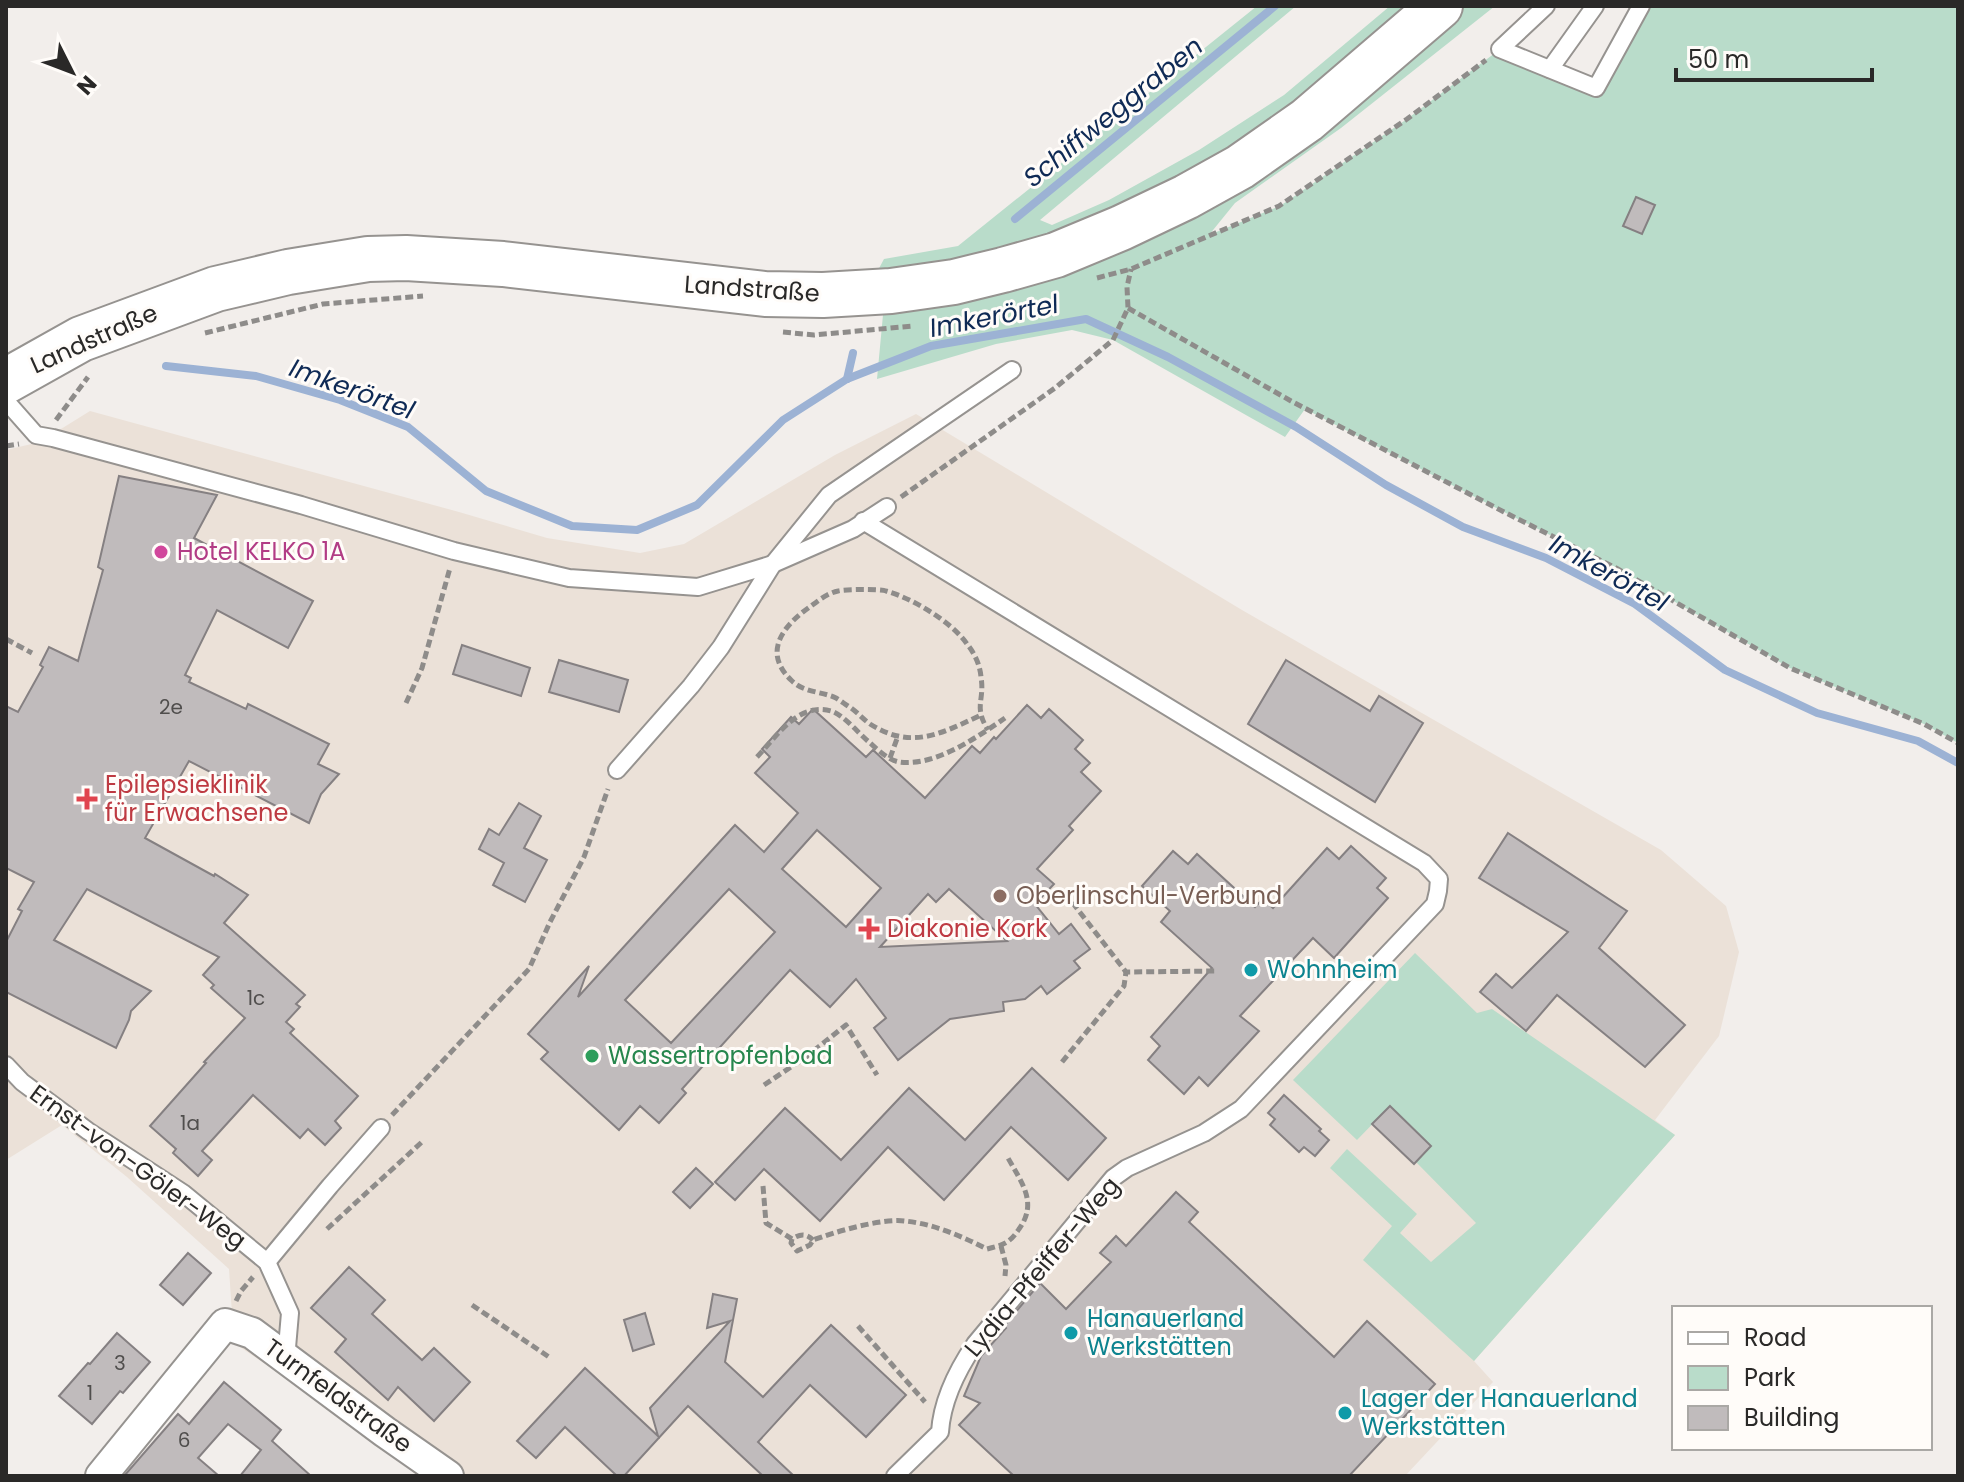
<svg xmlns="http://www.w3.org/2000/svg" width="1964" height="1482" font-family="Poppins,sans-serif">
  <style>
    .built { fill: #ebe1d8 }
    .green { fill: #b9dcca }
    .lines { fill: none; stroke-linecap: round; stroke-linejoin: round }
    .stream { stroke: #9cb2d4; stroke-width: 8 }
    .building { fill: #c0bbbc; stroke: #858082; stroke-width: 2; fill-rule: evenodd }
    .lane-casing { stroke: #969390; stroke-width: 20 }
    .street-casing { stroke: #969390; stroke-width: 34 }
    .secondary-casing { stroke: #969390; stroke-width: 48 }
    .path { stroke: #8e8c8a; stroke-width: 5; stroke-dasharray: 8 4; stroke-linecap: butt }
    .lane { stroke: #fff; stroke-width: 16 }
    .street { stroke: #fff; stroke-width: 30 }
    .secondary { stroke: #fff; stroke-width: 44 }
    .hotel-dot { fill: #d1479c; stroke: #fffcf9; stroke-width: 3 }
    .health-dot { fill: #e0444e; stroke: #fffcf9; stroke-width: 3 }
    .education-dot { fill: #8d6e63; stroke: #fffcf9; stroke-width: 3 }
    .culture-dot { fill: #0f9aa8; stroke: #fffcf9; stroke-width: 3 }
    .leisure-dot { fill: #2e9e5b; stroke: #fffcf9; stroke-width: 3 }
    .labels { text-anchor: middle; stroke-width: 6; stroke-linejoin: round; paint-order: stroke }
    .number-label { font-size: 20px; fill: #504e4d }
    .street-label { font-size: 24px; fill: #2a2928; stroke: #fffcf9 }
    .hotel-label { font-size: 24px; fill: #b23c85; stroke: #fffcf9; text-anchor: start }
    .health-label { font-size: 24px; fill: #be3a42; stroke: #fffcf9; text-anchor: start }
    .education-label { font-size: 24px; fill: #785e54; stroke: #fffcf9; text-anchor: start }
    .culture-label { font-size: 24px; fill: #0d838f; stroke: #fffcf9; text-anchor: start }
    .leisure-label { font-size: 24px; fill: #27864d; stroke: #fffcf9; text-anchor: start }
    .water-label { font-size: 26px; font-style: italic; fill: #0f2a55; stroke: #fffcf9 }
  </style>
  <rect width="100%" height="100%" fill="#f2eeeb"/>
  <!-- built -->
  <path class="built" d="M90 411 459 512 547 538 640 553 684 544 835 455 916 414 1242 610 1661 850 1726 906 1739 952 1719 1036 1655 1120 1675 1135 1474 1361 1493 1382 1405 1476H431L234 1343 229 1269 127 1177 62 1125 6 1160V450L40 442Z"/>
  <!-- green -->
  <g class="green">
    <path d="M1257 6H1296L1040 220 1052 225 1109 200 1199 150 1284 95 1390 6H1413L1298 108 1133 208 1003 253 876 274 884 259 958 246Z"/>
    <path d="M1465 6H1495L1341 128 1235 203 1209 235 1280 206 1407 119 1495 53 1589 84 1641 6H1958V743L1924 724 1790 668 1616 568 1504 512 1305 409 1285 437 1113 340 1072 330 996 344 877 379 884 304 980 288 1338 111Z"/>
    <path d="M1415 953 1477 1013 1492 1009 1675 1135 1474 1361 1363 1260 1392 1226 1330 1168 1347 1149 1417 1214 1400 1233 1431 1262 1476 1223 1416 1162 1431 1146 1390 1106 1357 1140 1293 1080Z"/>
  </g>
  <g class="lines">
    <!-- stream -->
    <g class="stream">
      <path d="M1015 219 1275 6"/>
      <path d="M166 366 256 376 340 400 408 427 486 491 572 526 637 530 697 505 783 420 847 379 931 346 1086 319 1168 357 1296 427 1386 485 1463 527 1546 558 1635 604 1725 670 1817 713 1918 741 1958 763"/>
      <path d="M847 379 853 353"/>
    </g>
  </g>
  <!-- building -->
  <g class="building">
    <path d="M1636 197 1655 205 1642 234 1623 226Z"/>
    <path d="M119 476 217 495 194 538 313 601 288 648 217 610 185 675 191 678 189 682 246 709 248 704 329 744 318 764 339 774 321 794 309 823 189 761 145 838 214 876 215 874 248 895 224 923 305 995 296 1004 300 1007 286 1022 294 1029 290 1033 358 1096 335 1121 341 1128 325 1145 308 1129 300 1138 253 1095 202 1151 212 1160 198 1176 173 1153 176 1149 150 1126 206 1063 204 1062 245 1018 211 988 214 985 203 975 219 957 87 889 54 940 151 991 131 1011 129 1020 116 1048 6 992V942L22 911 18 909 34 882 6 868V706L18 712 43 667 40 665 49 647 78 661 103 570 98 567Z"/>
    <path d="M462 645 530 668 521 696 453 674Z"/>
    <path d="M559 660 628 680 619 712 549 692Z"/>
    <path d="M1286 660 1370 711 1379 696 1423 723 1375 802 1248 724Z"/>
    <path d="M1027 705 1041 718 1049 709 1083 740 1075 749 1090 763 1081 772 1101 791 1069 826 1073 830 1037 869 1054 884 1035 904 1059 934 1071 924 1090 949 1074 961 1080 968 1047 994 1041 986 1025 999 1003 1002 1004 1011 950 1019 898 1060 874 1028 886 1018 856 979 830 1007 790 970 682 1089 686 1093 659 1123 640 1106 619 1130 541 1059 548 1052 528 1034 589 966 578 997 735 825 764 852 798 813 755 773 770 757 762 749 791 717 799 724 813 709 866 757 873 750 925 798 972 746 980 753 994 737 996 739ZM817 830 881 888 846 927 782 869ZM729 889 775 932 671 1043 625 1000ZM949 889 1007 941 880 947 928 894 936 902Z"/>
    <path d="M519 803 541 816 524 848 547 860 525 902 493 885 504 863 479 849 489 829 499 835Z"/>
    <path d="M1508 833 1627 911 1599 948 1685 1025 1645 1067 1557 995 1526 1031 1480 992 1496 974 1512 988 1568 932 1479 878Z"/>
    <path d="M1351 846 1386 878 1377 888 1388 898 1334 958 1313 938 1240 1016 1259 1031 1208 1086 1199 1077 1184 1094 1148 1060 1160 1046 1151 1037 1212 968 1161 922 1170 911 1142 886 1173 851 1188 864 1197 854 1255 907 1263 899 1273 908 1327 848 1339 859Z"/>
    <path d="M1032 1068 1106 1138 1068 1180 1011 1127 944 1200 888 1147 820 1221 764 1169 735 1200 715 1182 785 1108 841 1160 909 1088 965 1140Z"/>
    <path d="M1284 1095 1321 1129 1319 1131 1329 1140 1315 1156 1304 1147 1299 1152 1270 1125 1275 1119 1268 1113Z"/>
    <path d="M1390 1106 1431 1146 1414 1164 1372 1124Z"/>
    <path d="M696 1168 713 1184 690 1208 673 1192Z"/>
    <path d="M1176 1192 1198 1212 1189 1222 1334 1357 1367 1321 1435 1384 1349 1476H1014L959 1425 980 1403 964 1396 981 1356 1006 1328 1004 1326 1040 1283 1066 1309 1111 1262 1100 1253 1116 1236 1126 1246Z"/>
    <path d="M188 1253 211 1273 183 1305 160 1285Z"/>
    <path d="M349 1267 385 1300 372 1314 422 1360 434 1348 470 1382 434 1421 398 1387 388 1400 335 1352 346 1339 311 1308Z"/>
    <path d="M713 1294 737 1299 725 1362 763 1397 831 1325 906 1395 866 1437 810 1385 758 1442 794 1476H763L688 1406 624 1476H617L565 1427 536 1458 517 1441 585 1368 658 1436 650 1408 730 1321 707 1328Z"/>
    <path d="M645 1313 654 1344 633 1351 624 1320Z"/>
    <path d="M117 1333 150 1362 123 1393 120 1391 92 1424 59 1396 88 1363 90 1364Z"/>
    <path d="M224 1382 281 1430 272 1441 311 1476H240L261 1450 228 1424 198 1458 219 1476H124L178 1414 189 1424Z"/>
  </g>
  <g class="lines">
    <defs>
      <g id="lane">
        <path d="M1546 6 1500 49 1596 88 1641 6"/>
        <path d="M1550 69 1595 6"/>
        <path d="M6 401 36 435 53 438 301 505 454 551 569 578 698 587 773 564 853 529 887 507"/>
        <path d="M863 521 1424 863 1439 879 1438 891 1435 904 1241 1109 1204 1133 1127 1168 1113 1178 975 1344C958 1369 942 1401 940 1432L895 1476"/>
        <path d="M617 770 691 686 721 647 773 564 829 495 1012 370"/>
        <path d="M6 1065 22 1082 88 1131 183 1193 267 1262 290 1313 286 1359"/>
        <path d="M267 1262 330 1186 381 1128"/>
      </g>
      <path id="street" d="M101 1476 225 1324 252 1333 385 1432 448 1476"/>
      <path id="secondary" d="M6 381 81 339 216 289 288 272 368 259 406 258 503 264 765 294 823 295 891 291 954 282 1003 270 1056 255 1121 228 1186 197 1240 167 1307 120 1440 6"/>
    </defs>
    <!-- lane casing -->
    <use href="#lane" class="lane-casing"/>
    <!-- street casing -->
    <use href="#street" class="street-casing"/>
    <!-- secondary casing -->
    <use href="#secondary" class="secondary-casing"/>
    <!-- path -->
    <g class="path">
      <path d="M1097 278 1131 269 1279 206 1407 119 1486 60"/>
      <path d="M1128 308 1291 401 1504 512 1616 568 1790 668 1924 724 1958 743"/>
      <path d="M783 332 814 335 913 326"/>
      <path d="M205 333 323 304 423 296"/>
      <path d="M56 420 88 377"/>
      <path d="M6 446 19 444"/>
      <path d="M901 497 1055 388 1113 340 1128 308 1127 287 1131 269"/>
      <path d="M6 639 32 653"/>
      <path d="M406 703 422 668 450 568"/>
      <path d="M979 716C940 734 911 750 870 724 863 719 858 713 851 708 846 705 841 701 836 698 821 691 804 693 791 680 761 651 785 624 811 606 819 600 828 593 838 591 845 589 880 589 886 591 912 598 952 622 967 644 975 654 980 665 981 677 985 701 973 706 988 730"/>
      <path d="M757 757C777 736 798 702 831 711 844 715 858 733 869 742 877 749 888 760 899 762 934 767 976 738 1005 718"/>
      <path d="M890 758 898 736"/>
      <path d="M1065 893 1126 972 1217 971"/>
      <path d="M1062 1062 1124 986 1126 972"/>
      <path d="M764 1085 806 1057 846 1025 877 1075"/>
      <path d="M392 1115 529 969 550 922 584 857 608 789"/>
      <path d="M763 1186 766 1223 792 1239C800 1234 806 1233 813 1240"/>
      <path d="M327 1229 423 1141"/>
      <path d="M792 1239 791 1243 797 1251 810 1245 813 1240C835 1232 881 1218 905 1221 934 1224 961 1236 987 1249 1003 1245 1010 1243 1019 1229 1038 1203 1022 1183 1008 1158"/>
      <path d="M1001 1246 1006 1265 1005 1276"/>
      <path d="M236 1301 241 1291 253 1277"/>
      <path d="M472 1305 549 1357"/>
      <path d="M858 1326 925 1402"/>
    </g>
    <!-- lane -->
    <use href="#lane" class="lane"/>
    <!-- street -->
    <use href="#street" class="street"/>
    <!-- secondary -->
    <use href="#secondary" class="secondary"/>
  </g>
  <!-- markers -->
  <circle class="hotel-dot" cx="161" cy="552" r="8"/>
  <g class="health-dot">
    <path d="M83 787h8v8h8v8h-8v8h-8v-8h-8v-8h8z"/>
    <path d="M865 917h8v8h8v8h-8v8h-8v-8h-8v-8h8z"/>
  </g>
  <circle class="education-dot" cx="1000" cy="896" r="8"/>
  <g class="culture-dot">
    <circle cx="1251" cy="970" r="8"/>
    <circle cx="1071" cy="1333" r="8"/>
    <circle cx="1345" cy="1413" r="8"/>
  </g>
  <circle class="leisure-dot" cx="592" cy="1056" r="8"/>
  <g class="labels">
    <!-- number labels -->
    <g class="number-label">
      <text x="171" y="714">2e</text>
      <text x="256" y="1005">1c</text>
      <text x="190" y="1130">1a</text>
      <text x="120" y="1370">3</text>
      <text x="90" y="1400">1</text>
      <text x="184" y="1447">6</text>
    </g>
    <!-- street labels -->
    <g class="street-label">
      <text transform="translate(752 289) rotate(4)" y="8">Landstraße</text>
      <text transform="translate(94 339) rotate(-24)" y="8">Landstraße</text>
      <text transform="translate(138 1167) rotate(36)" y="8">Ernst-von-Göler-Weg</text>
      <text transform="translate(1042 1267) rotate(-50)" y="8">Lydia-Pfeiffer-Weg</text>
      <text transform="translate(338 1396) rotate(36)" y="8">Turnfeldstraße</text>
    </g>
    <!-- hotel labels -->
    <g class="hotel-label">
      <text x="177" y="560">Hotel KELKO 1A</text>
    </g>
    <!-- health labels -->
    <g class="health-label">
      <text x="105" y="793">Epilepsieklinik<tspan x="105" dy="28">für Erwachsene</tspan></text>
      <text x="887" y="937">Diakonie Kork</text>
    </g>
    <!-- education labels -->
    <g class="education-label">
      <text x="1016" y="904">Oberlinschul-Verbund</text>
    </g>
    <!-- culture labels -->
    <g class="culture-label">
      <text x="1267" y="978">Wohnheim</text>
      <text x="1087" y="1327">Hanauerland<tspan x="1087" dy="28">Werkstätten</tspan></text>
      <text x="1361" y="1407">Lager der Hanauerland<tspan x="1361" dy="28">Werkstätten</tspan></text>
    </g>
    <!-- leisure labels -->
    <g class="leisure-label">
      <text x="608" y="1064">Wassertropfenbad</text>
    </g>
    <!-- water labels -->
    <g class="water-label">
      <text transform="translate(1113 112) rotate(-39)" y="9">Schiffweggraben</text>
      <text transform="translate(994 316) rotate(-11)" y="9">Imkerörtel</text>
      <text transform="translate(352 389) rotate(20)" y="9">Imkerörtel</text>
      <text transform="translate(1609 573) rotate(29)" y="9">Imkerörtel</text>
    </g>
  </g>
  <!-- border -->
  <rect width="1964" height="1482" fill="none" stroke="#2a2928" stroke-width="16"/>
  <!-- legend -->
  <rect x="1672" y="1306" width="260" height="144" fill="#fffcf9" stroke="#aaa8a5" stroke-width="2"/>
  <rect x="1688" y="1332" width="40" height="12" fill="#ffffff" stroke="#aaa8a5" stroke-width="2"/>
  <text x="1744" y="1346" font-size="24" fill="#2a2928">Road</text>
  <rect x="1688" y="1366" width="40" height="24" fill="#b9dcca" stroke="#aaa8a5" stroke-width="2"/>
  <text x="1744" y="1386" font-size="24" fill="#2a2928">Park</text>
  <rect x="1688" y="1406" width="40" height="24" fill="#c0bbbc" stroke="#aaa8a5" stroke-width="2"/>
  <text x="1744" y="1426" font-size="24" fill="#2a2928">Building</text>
  <!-- north arrow -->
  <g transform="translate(72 72) rotate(132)" stroke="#fffcf9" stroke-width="6" paint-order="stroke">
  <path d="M0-6L14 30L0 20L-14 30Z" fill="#2a2928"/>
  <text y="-12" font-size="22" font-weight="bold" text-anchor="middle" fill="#2a2928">N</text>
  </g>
  <!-- scale -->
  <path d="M1676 68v12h196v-12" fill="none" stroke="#2a2928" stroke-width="4"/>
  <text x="1688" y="68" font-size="24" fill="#2a2928" stroke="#fffcf9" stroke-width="6" paint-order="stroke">50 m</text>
</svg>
